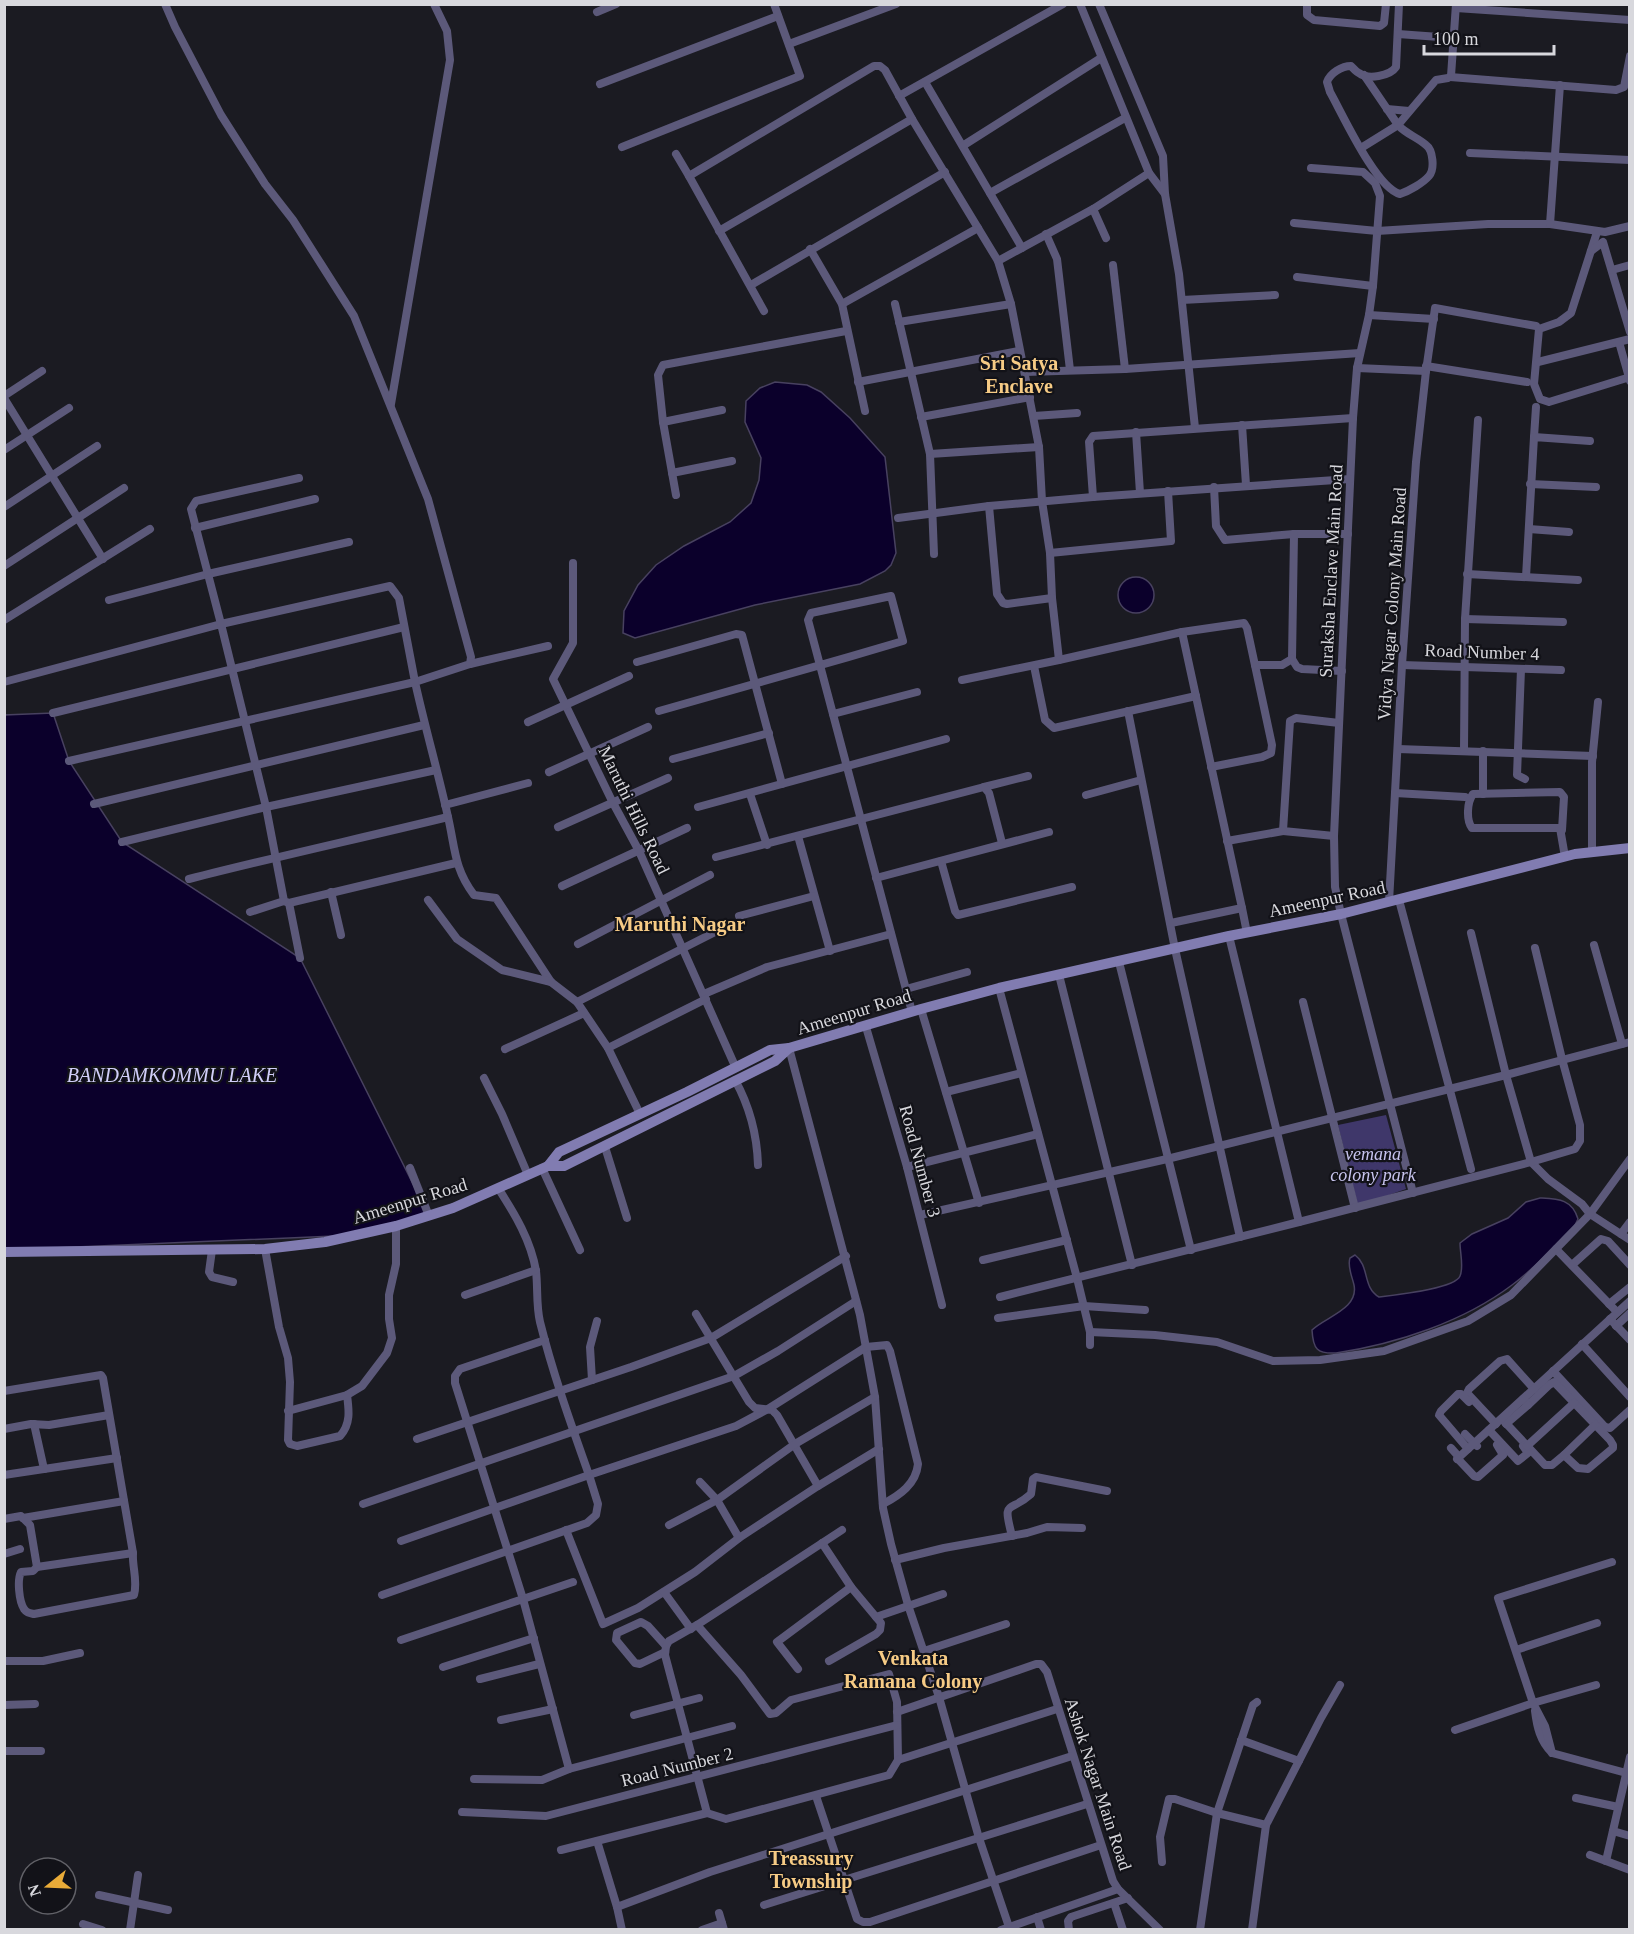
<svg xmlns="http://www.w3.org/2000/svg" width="1634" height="1934" font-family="'Times New Roman',serif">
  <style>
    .green { fill: #3f376a }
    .water { fill: #0b002b; stroke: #484160; stroke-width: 1.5 }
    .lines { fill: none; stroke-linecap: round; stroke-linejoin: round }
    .street { stroke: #5c597a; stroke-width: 8 }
    .secondary { stroke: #817cb1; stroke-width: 10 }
    .labels { text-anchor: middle; stroke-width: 4.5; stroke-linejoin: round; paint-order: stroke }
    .street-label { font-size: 18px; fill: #d8d8dd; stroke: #121218 }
    .park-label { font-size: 18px; font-style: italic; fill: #c7c4ee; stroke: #121218 }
    .neighbourhood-label { font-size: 20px; font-weight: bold; fill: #f6cb85; stroke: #121218 }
    .water-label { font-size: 20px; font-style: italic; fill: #d1cef9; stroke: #121218 }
  </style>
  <rect width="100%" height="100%" fill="#1b1b22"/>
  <!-- green -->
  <path class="green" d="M1386 1115 1406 1189 1358 1206 1338 1125Z"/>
  <!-- water -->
  <g class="water">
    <path d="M775 382 807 385 821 392 850 418 885 457 896 553 891 565 885 571 860 584 755 605 635 638 623 633 624 611 638 585 656 565 684 546 730 522 751 503 759 480 761 458 745 422 746 401 760 388Z"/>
    <circle cx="1136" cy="595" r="18"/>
    <path d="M53 713 69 761 122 842 300 958 429 1216 358 1235 5 1250 4 715Z"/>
    <path d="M1540 1198C1558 1199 1572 1199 1578 1219L1573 1229C1553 1248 1534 1269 1512 1285 1463 1322 1396 1344 1336 1353 1317 1354 1313 1349 1312 1330 1325 1317 1359 1309 1354 1285 1352 1276 1347 1266 1350 1258L1355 1255C1370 1266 1362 1287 1379 1297 1394 1295 1455 1289 1460 1276 1464 1267 1460 1253 1460 1243L1472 1234 1508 1218 1526 1202Z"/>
  </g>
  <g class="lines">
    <!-- street -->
    <g class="street">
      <path d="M165 4 175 27 221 115 265 184 293 220 321 264 354 316 428 499 471 657 470 664 415 682C425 727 438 772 448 817 455 847 454 869 474 895L496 898 551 982 577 1002 608 1048 640 1114"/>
      <path d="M1080 4 1149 173 1165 194"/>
      <path d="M1099 4 1163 156 1165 194 1179 274 1195 428"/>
      <path d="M1307 4V15L1314 20 1380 26 1384 23 1386 4"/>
      <path d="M1399 4 1396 67C1390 76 1368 80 1359 73 1356 72 1354 69 1351 66 1342 66 1330 73 1327 82L1330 92C1343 115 1376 188 1400 194 1409 191 1423 183 1429 176 1435 169 1433 150 1426 145 1417 137 1406 134 1398 125L1436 80 1448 78 1451 76 1456 4"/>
      <path d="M1456 8 1630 20"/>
      <path d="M597 12 616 4"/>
      <path d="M1398 34 1453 38"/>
      <path d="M789 44 896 4"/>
      <path d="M1450 77 1616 90 1624 87 1630 56"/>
      <path d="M925 82 1022 248"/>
      <path d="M600 84 778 16"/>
      <path d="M899 96 1063 4"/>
      <path d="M1387 109 1409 111"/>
      <path d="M964 145 1101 58"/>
      <path d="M622 147 800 76 774 4"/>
      <path d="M1361 148 1398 125 1364 75"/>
      <path d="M1470 153 1630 160"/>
      <path d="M676 154 689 176 874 66H880L885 70 912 119"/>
      <path d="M1311 168 1363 172 1375 183 1380 196 1373 286 1369 315 1357 368 1353 418 1334 836 1335 887 1341 914 1413 1193"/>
      <path d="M689 176 764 311"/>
      <path d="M990 193 1125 118"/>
      <path d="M1093 209 1149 173"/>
      <path d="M1294 223 1377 231 1488 224H1550L1605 232 1630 226"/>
      <path d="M1550 224 1560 85"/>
      <path d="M719 231 912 119 998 261 1011 304 1039 447 1042 501 1050 553 1052 598 1059 660"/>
      <path d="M1597 232 1571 313 1559 322 1539 329 1534 384 1540 399 1549 402 1630 377"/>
      <path d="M1046 234 1057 259 1070 370"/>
      <path d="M810 249 842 304 865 411"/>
      <path d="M1591 251 1603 242 1630 332"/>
      <path d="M998 261 1093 209 1106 238"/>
      <path d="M1113 265 1125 369"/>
      <path d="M1612 270 1630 265"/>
      <path d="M1297 277 1373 286"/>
      <path d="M751 285 945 172"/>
      <path d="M1182 300 1275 295"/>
      <path d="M842 304 978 228"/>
      <path d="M895 304 930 454 934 554"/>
      <path d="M1369 315 1434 319"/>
      <path d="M899 322 1011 304"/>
      <path d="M1619 342 1630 381"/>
      <path d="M1538 362 1630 339"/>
      <path d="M1426 366 1527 382"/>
      <path d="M1357 368 1426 371"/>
      <path d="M1025 372 1125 369 1360 353"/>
      <path d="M858 382 1019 351"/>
      <path d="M4 396 42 371"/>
      <path d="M4 398 103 559"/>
      <path d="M391 404 450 60 447 31 434 4"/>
      <path d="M1034 416 1077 413"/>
      <path d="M921 417 1030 397"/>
      <path d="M663 422 722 410"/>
      <path d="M1242 425 1246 485"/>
      <path d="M1136 432 1140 493"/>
      <path d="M1534 437 1536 407"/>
      <path d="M4 450 69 408"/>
      <path d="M930 454 1039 447"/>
      <path d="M672 473 732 461"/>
      <path d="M1530 484 1596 487"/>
      <path d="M1214 487 1216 526 1225 540 1294 534H1348"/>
      <path d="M676 495 663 422 658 375 663 365 846 331"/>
      <path d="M1093 497 1089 442 1093 436 1353 418"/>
      <path d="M989 506 997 594 1003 603 1007 604 1052 598"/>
      <path d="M4 507 97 446"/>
      <path d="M898 518 989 506 1093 497 1350 479"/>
      <path d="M195 528 315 499"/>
      <path d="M1529 529 1569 532"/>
      <path d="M1294 534 1292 659 1297 667 1302 669 1342 671"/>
      <path d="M1050 553 1171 541 1168 491"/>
      <path d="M573 563V643L553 679 612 801 639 851 735 1066"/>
      <path d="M4 566 124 488"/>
      <path d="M1467 574 1578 580"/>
      <path d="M1526 577 1534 437 1590 441"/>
      <path d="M109 600 208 574 349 542"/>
      <path d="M1465 619 1563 622"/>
      <path d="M4 620 150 529"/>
      <path d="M637 662 736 634 742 635 782 784"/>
      <path d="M470 664 548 646"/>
      <path d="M1255 665H1282L1292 659"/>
      <path d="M1402 665 1561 670"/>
      <path d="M1034 666 1045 720 1054 728 1196 696"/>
      <path d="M1521 669 1517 775 1525 779"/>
      <path d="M962 680 1059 660 1182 632 1244 623 1247 628 1272 745 1271 753 1262 757 1211 767"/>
      <path d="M4 682 221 624 266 807 284 901 289 903 456 863"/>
      <path d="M659 711C741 688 822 665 903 641L891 596 811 613 808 620C843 751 877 881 912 1012"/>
      <path d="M1128 711 1175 949 1240 1237"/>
      <path d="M53 713 404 627"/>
      <path d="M833 714 917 692"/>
      <path d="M528 722 629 676"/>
      <path d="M1398 749 1593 756"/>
      <path d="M1464 750 1465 619 1478 420"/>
      <path d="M673 759 769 733"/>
      <path d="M69 761 415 682 399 598 390 586 221 624 191 509 196 501 299 478"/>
      <path d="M549 772 648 727"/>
      <path d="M984 787 1028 776"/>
      <path d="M1395 793 1465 797"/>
      <path d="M750 794 767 845"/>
      <path d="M1483 794V751"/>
      <path d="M1086 795 1141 780"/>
      <path d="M94 804 424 725"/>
      <path d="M445 805 528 783"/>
      <path d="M698 807 946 739"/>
      <path d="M558 827 668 778"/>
      <path d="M1562 830 1564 797 1560 792 1473 794C1467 802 1466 820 1472 828H1560L1565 857"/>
      <path d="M798 836 830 951"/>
      <path d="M1334 836 1283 831 1290 721 1296 718 1339 723"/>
      <path d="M1227 841 1283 831"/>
      <path d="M122 842 266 807 436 770"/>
      <path d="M1592 852V762L1598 702"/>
      <path d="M716 857 984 787 989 793 1002 843"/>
      <path d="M941 861 955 911 958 915 1072 887"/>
      <path d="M876 878 1049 832"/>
      <path d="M189 879C275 857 362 838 448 817"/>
      <path d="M562 886 687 828"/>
      <path d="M331 892 341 935"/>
      <path d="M428 900 457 939 502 970 551 982"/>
      <path d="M1399 900 1471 1169"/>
      <path d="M1389 902 1402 665 1416 462 1426 371 1435 308 1536 326"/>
      <path d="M289 903 300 958"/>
      <path d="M1242 908 1247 933"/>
      <path d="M250 912 284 901"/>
      <path d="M739 916 814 896"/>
      <path d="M1171 923 1242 908 1182 632"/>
      <path d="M1471 933 1506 1075 1531 1162 1548 1179 1582 1204 1590 1214 1630 1240"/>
      <path d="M1229 936 1299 1222"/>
      <path d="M578 944 710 875"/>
      <path d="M1594 945 1622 1044"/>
      <path d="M1119 962 1191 1250"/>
      <path d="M1059 975 1132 1265"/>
      <path d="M999 988 1077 1278 1090 1332V1345"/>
      <path d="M906 989 967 972"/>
      <path d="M704 994 767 967 891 934"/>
      <path d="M577 1002 725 927"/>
      <path d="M1303 1002 1355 1208"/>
      <path d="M921 1009 979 1203"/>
      <path d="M866 1027 907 1167 942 1305"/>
      <path d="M608 1048 706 999"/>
      <path d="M789 1048 860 1315 875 1397 883 1508 891 1544 908 1605 939 1697 979 1838 1009 1927"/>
      <path d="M505 1049 584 1013"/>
      <path d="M484 1078 502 1114 528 1175"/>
      <path d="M735 1080C750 1107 757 1134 758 1165"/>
      <path d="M946 1092 1021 1073"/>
      <path d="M605 1147 627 1218"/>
      <path d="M907 1167 1038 1134"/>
      <path d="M410 1168 429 1216"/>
      <path d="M542 1168 580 1250"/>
      <path d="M498 1188C515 1214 531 1241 536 1271 538 1288 536 1305 540 1322 553 1374 571 1424 589 1475L736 1426 768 1409 866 1347 887 1345 890 1351 918 1464C916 1484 900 1495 883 1504"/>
      <path d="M920 1215 1167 1159 1506 1075 1630 1042"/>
      <path d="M1621 1234 1630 1222"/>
      <path d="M265 1249 279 1327 288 1358 290 1382 288 1440 290 1444 297 1446 340 1436C351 1424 349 1410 347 1395"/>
      <path d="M1556 1249 1617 1312"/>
      <path d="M212 1250 209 1272 212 1277 233 1282"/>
      <path d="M983 1260 1067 1240"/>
      <path d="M1572 1265 1601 1239 1608 1241 1630 1265"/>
      <path d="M465 1295 536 1270"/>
      <path d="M1000 1297 1299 1222 1531 1162 1575 1149 1580 1141V1125L1562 1059 1535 948"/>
      <path d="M1609 1304 1630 1287"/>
      <path d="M696 1314 749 1402 755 1408 772 1410 777 1415 818 1486"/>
      <path d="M998 1318 1084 1306 1145 1310"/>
      <path d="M1610 1319 1630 1340"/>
      <path d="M1616 1326 1630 1313"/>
      <path d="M1090 1332 1155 1335 1217 1342 1273 1361 1320 1360 1384 1351 1468 1321 1511 1295 1590 1214 1630 1159"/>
      <path d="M545 1340 460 1369 455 1376V1383L523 1599 573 1582"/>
      <path d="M1582 1344 1630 1397"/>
      <path d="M1553 1371 1605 1427 1610 1428 1630 1410"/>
      <path d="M592 1380 590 1347 597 1321"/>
      <path d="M4 1391 101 1375 103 1378 133 1553C132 1567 138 1581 134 1595L34 1614C29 1613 27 1613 24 1609 19 1601 17 1580 21 1572L33 1571 37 1567 30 1525 21 1516 4 1519"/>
      <path d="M288 1411 347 1395 362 1386 387 1353 392 1338 389 1319V1295L396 1264V1226"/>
      <path d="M1502 1419 1545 1465H1552L1564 1455 1578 1468 1588 1469 1613 1448V1445L1610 1440 1554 1382 1549 1385 1528 1405 1523 1399"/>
      <path d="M34 1424 44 1469"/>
      <path d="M1496 1424 1467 1393 1469 1389 1500 1361 1507 1359 1534 1389"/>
      <path d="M1506 1424 1528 1405"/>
      <path d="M4 1429 31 1424 49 1425 109 1415"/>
      <path d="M1489 1430 1518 1461 1528 1453 1523 1446"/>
      <path d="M1465 1434 1477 1446"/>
      <path d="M417 1439 631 1367 711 1338 846 1256"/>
      <path d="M1527 1446 1574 1403"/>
      <path d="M1451 1448 1459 1457"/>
      <path d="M1468 1449 1439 1415 1441 1411 1458 1394H1461L1469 1402"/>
      <path d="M1564 1455 1595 1425"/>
      <path d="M1457 1459 1630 1301"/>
      <path d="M1458 1459 1474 1476 1478 1477 1503 1455 1497 1445"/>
      <path d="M4 1475 117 1458"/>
      <path d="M700 1482 717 1500 739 1538"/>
      <path d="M363 1504 734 1376 778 1351 856 1301"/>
      <path d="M23 1518 124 1501"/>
      <path d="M669 1525 717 1500 795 1444 875 1397"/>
      <path d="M566 1530 603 1624 638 1608 695 1572 739 1538 818 1486 879 1449"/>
      <path d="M1012 1536C1002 1498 1009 1514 1031 1494L1033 1479 1036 1477 1107 1491"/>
      <path d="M822 1543 851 1587 881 1623 880 1630 876 1634 829 1661"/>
      <path d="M4 1554 20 1549"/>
      <path d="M895 1560 944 1548 1027 1533 1047 1527 1082 1528"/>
      <path d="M37 1567 133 1553"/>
      <path d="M664 1592 691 1629"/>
      <path d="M382 1595 587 1523 596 1515 598 1504 589 1475 401 1541"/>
      <path d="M876 1617 943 1594"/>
      <path d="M697 1625 741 1675 770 1714 776 1713 791 1700 889 1674 897 1702 898 1760"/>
      <path d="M401 1640 523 1599 569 1769 732 1726"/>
      <path d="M1516 1650 1597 1623"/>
      <path d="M924 1651 1006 1624"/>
      <path d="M665 1652 640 1664 635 1663 616 1640 617 1633 641 1622 648 1626 666 1646"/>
      <path d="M4 1661H43L80 1653"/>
      <path d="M443 1667 534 1638"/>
      <path d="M798 1669 777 1642 851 1587"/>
      <path d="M480 1679 539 1664"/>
      <path d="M4 1705 35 1704"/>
      <path d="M1535 1711C1537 1727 1540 1741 1552 1753L1630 1774"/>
      <path d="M897 1712 1036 1664H1041L1047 1672 1113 1881 1118 1889 1160 1930"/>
      <path d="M634 1715 699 1698"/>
      <path d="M501 1720 553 1709"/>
      <path d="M1455 1730 1533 1703 1596 1685"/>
      <path d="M1241 1740 1299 1761"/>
      <path d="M4 1751H41"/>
      <path d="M1552 1753 1545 1726 1533 1703 1498 1598 1612 1562"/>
      <path d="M474 1779 542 1780 569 1769"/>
      <path d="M816 1796 857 1919 863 1922H870L1101 1845"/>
      <path d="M1576 1798 1618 1807"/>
      <path d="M462 1812 546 1816 897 1725"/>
      <path d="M707 1813 665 1655 666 1646 669 1641 697 1625 842 1530"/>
      <path d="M1613 1831 1630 1836"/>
      <path d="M597 1841 617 1907 710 1872 1072 1756"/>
      <path d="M561 1850 707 1813 726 1819 889 1775 898 1760 1057 1709"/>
      <path d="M1590 1855 1630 1870"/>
      <path d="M1606 1861 1630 1757"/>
      <path d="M1162 1862 1160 1837 1169 1799H1175L1217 1813 1266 1825"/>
      <path d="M99 1895 168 1910"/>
      <path d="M1114 1903 1123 1930"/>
      <path d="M764 1905 1087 1804"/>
      <path d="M617 1907 622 1930"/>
      <path d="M719 1913 724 1930"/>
      <path d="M1037 1917 1041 1930"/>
      <path d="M83 1924 102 1930"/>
      <path d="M130 1930 138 1875"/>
      <path d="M702 1930 722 1923"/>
      <path d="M1001 1930 1118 1889"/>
      <path d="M1069 1930 1068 1921 1071 1917 1128 1898"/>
      <path d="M1200 1930 1217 1813 1253 1705 1257 1702"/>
      <path d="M1252 1930 1266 1825 1321 1718 1340 1685"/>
    </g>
    <!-- secondary -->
    <g class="secondary">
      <path d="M548 1166 559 1152 687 1092 770 1050 789 1048"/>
      <path d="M4 1252 265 1249 325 1242 396 1226 453 1208 548 1166H564L775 1061 789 1048 921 1009 999 988 1229 936 1341 914 1575 854 1630 848"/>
    </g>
  </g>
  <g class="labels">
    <!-- street labels -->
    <g class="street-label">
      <text transform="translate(1331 571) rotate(-87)" y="6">Suraksha Enclave Main Road</text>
      <text transform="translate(1392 604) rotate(-86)" y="6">Vidya Nagar Colony Main Road</text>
      <text transform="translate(1482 652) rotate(2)" y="6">Road Number 4</text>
      <text transform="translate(634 810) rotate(64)" y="6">Maruthi Hills Road</text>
      <text transform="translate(1327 899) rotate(-12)" y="6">Ameenpur Road</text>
      <text transform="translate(854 1012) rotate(-17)" y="6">Ameenpur Road</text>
      <text transform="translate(920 1161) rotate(75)" y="6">Road Number 3</text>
      <text transform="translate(410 1201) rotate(-17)" y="6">Ameenpur Road</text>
      <text transform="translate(677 1767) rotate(-14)" y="6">Road Number 2</text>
      <text transform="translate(1098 1784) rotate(72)" y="6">Ashok Nagar Main Road</text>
    </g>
    <!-- park labels -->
    <g class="park-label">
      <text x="1373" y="1160">vemana<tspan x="1373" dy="21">colony park</tspan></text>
    </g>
    <!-- neighbourhood labels -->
    <g class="neighbourhood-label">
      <text x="1019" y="370">Sri Satya<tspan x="1019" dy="23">Enclave</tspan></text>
      <text x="680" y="931">Maruthi Nagar</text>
      <text x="913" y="1665">Venkata<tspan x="913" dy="23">Ramana Colony</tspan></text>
      <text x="811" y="1865">Treassury<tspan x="811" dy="23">Township</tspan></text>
    </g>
    <!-- water labels -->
    <g class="water-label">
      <text x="172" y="1082">BANDAMKOMMU LAKE</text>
    </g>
  </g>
  <!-- border -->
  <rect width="1634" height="1934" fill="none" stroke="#d8d8dd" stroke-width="12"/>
  <!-- north arrow -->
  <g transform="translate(48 1886) rotate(252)"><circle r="28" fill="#121218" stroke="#616167" stroke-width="1.5"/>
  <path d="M0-4.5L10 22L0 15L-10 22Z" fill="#e9ab38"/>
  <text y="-9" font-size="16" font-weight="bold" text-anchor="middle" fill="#d8d8dd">N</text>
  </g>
  <!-- scale -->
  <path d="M1424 45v9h130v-9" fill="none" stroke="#d8d8dd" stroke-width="3"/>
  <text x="1433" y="45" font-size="18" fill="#d8d8dd" stroke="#121218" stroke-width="4.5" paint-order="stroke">100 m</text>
</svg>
